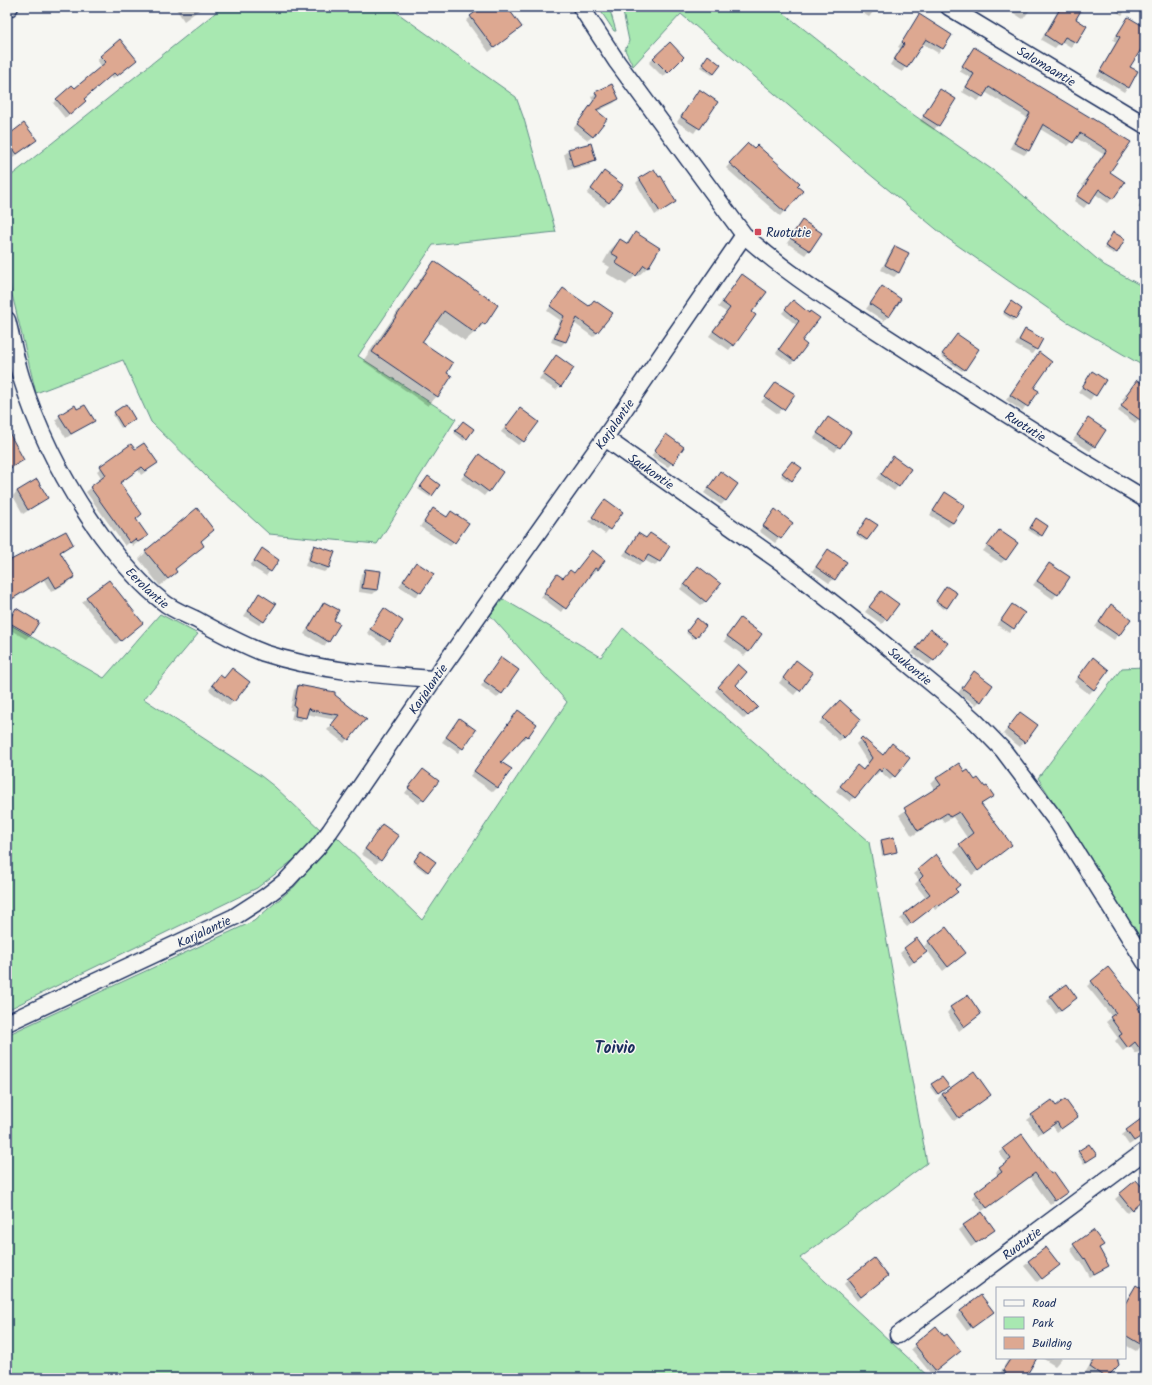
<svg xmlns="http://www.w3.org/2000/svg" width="1152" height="1385" font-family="Kalam,sans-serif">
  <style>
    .green { fill: #a8e8b1; stroke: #628c88 }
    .shadow { fill: #0003 }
    .building { fill: #dda891; stroke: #1b2f5e }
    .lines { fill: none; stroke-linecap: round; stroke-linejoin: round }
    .minor-casing { stroke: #1b2f5e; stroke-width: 19 }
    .minor { stroke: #f6f6f2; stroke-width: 16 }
    .poi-dot { fill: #d1495b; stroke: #f6f6f2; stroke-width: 1.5 }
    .labels { text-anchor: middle; stroke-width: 3; stroke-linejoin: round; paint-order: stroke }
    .street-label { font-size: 13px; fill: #1b2f5e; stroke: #f6f6f2 }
    .poi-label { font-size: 13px; fill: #1b2f5e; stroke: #f6f6f2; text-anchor: start }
    .district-label { font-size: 17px; font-weight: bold; fill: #1b2f5e; stroke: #f6f6f2 }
  </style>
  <rect width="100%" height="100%" fill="#f6f6f2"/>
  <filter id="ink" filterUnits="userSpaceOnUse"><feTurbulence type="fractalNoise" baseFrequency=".025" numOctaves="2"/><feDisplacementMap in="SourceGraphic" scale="8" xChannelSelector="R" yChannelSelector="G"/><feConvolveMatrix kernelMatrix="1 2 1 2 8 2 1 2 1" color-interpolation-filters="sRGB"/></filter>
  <g filter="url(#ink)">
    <!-- green -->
    <g class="green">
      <path d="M219 7H389L516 97 524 119 556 232 433 245 358 356 456 419 377 544 269 534 210 480 151 422 123 360 36 393 7 274V179L220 9Z"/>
      <path d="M598 7H609L616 31H614Z"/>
      <path d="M622 7H776L901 106 997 173 1104 265 1145 288V367L1066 321 947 238 862 168 681 14 633 66 625 50 629 41Z"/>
      <path d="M503 599 601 657 623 628 869 842 927 1163 800 1258 930 1378H7V1035L254 921 295 886 336 836 422 920 567 702 490 615Z"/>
      <path d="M160 614 198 634 144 699 261 776 275 787 322 831 300 855 257 888 7 1010V623L104 678Z"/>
      <path d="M1145 667V946L1038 778 1122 668Z"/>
    </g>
    <!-- shadow -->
    <g class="shadow">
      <path d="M175 7H203L184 21Z"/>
      <path d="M483 7H495L520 27 489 52 466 21Z"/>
      <path d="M827 7H837L833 11Z"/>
      <path d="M853 7H877L869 17Z"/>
      <path d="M1004 7H1032L1023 19Z"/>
      <path d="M1060 7H1082L1074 19 1086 26 1071 47 1061 41 1055 48 1041 40Z"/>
      <path d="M1116 7H1128L1122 15 1114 10Z"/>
      <path d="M920 16 951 35 938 53 922 43 902 72 890 65 900 48 898 47Z"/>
      <path d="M1128 18 1145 28V41L1129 67 1128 87 1124 92 1097 76 1116 42 1113 40Z"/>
      <path d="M669 43 683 57 663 77 649 63Z"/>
      <path d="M974 48 1129 142 1109 172 1113 198 1108 203 1095 194 1084 208 1074 201 1084 186 1082 185 1103 154 1076 138 1068 146 1040 129 1028 151 1024 155 1010 148 1026 117 985 92 978 101 962 92 971 78 959 71Z"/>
      <path d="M101 56 132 64 112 79 110 76 83 99 81 105 65 118 53 103 75 89 102 67 97 60Z"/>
      <path d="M707 58 714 73 712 75 700 67Z"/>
      <path d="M699 90 717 102 694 133 677 122Z"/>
      <path d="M940 91 938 125 934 130 920 121Z"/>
      <path d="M596 93 618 99 614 103 596 112 593 136 588 140 573 129 593 101 591 97Z"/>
      <path d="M7 138 31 144 13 158 7 151Z"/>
      <path d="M743 148 802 191 780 216 726 168Z"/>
      <path d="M569 150 595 160 590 165 568 170 564 154Z"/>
      <path d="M604 172 609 202 604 207 587 194Z"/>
      <path d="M640 179 675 201 655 215 636 183Z"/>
      <path d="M1145 196V212L1138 207Z"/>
      <path d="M803 221 809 250 805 255 787 243Z"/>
      <path d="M635 234 648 267 638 276 636 275 626 285 606 273 610 267 603 263 611 249 620 240 626 243Z"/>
      <path d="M1112 235 1124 239 1114 254 1104 248Z"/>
      <path d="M895 247 908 254 898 273 894 277 881 270 891 251Z"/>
      <path d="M434 262 497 305 484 324 465 341 436 321 421 343 446 373 437 396 428 406 363 361 425 272Z"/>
      <path d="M742 275 751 312 733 345 729 350 709 336 726 312 718 307Z"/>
      <path d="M882 287 888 316 884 321 866 309Z"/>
      <path d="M559 294 597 333 593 337 574 323 565 342 561 346 551 342 560 320 547 311Z"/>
      <path d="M1009 304 1021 309 1013 321 1003 314Z"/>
      <path d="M789 305 808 314 795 360 791 364 776 353 796 325 782 313Z"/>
      <path d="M1025 330 1042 340 1032 354 1015 345Z"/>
      <path d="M957 335 964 369 962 371 941 356Z"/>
      <path d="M1035 358 1033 388 1037 391 1022 411 1006 400Z"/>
      <path d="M552 361 560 386 556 390 539 379Z"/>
      <path d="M1093 372 1105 380 1090 400 1078 392Z"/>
      <path d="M1141 380 1145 383V411L1135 423 1118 411 1125 401 1122 400 1133 385Z"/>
      <path d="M777 383 793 395 778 414 761 402Z"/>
      <path d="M520 409 523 441 518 445 501 432Z"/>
      <path d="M77 411 93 421 66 438 55 420 60 416Z"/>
      <path d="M115 413 132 421 121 428 113 415Z"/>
      <path d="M828 418 849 433 835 452 814 438Z"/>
      <path d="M1088 419 1103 433 1090 451 1073 440Z"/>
      <path d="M461 424 473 429 464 441 454 433Z"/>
      <path d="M666 436 672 463 668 467 651 456Z"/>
      <path d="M131 445 152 467 141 475 138 470 119 483 135 519 147 536 133 546 130 542 125 546 86 492 102 479 97 471Z"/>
      <path d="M7 446 23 460 7 471Z"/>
      <path d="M893 457 898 486 894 491 877 479Z"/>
      <path d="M475 460 488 491 484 496 461 479Z"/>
      <path d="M790 464 800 469 789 482 781 476Z"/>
      <path d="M1145 471V480L1141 477Z"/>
      <path d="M720 472 725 501 721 505 704 493Z"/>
      <path d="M428 477 432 495 430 497 418 489Z"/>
      <path d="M17 491 47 498 23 514 13 496Z"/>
      <path d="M945 494 953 523 948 527 930 515Z"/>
      <path d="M605 501 609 529 605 534 589 522Z"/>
      <path d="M771 515 792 523 775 543 759 531Z"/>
      <path d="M865 521 867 540 865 541 856 535Z"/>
      <path d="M1034 521 1047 527 1039 537 1028 530Z"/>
      <path d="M423 522 454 543 450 546 420 527Z"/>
      <path d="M213 530 200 542 203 546 174 570 176 572 160 586 139 559 146 552Z"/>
      <path d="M999 531 1006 559 1001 563 983 551Z"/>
      <path d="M639 534 645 538 650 534 669 546 655 566 644 560 639 565 623 555Z"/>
      <path d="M72 544 60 553 73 577 69 582 51 592 44 580 7 603V563Z"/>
      <path d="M314 546 329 568 324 572 305 566 310 551Z"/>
      <path d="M262 550 278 560 266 576 250 566Z"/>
      <path d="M592 551 597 569 593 573 591 571 561 612 541 597 557 575 563 579 574 574Z"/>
      <path d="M824 555 834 579 829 583 812 571Z"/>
      <path d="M416 563 433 574 416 597 399 586Z"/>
      <path d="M1049 564 1057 594 1053 599 1033 585Z"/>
      <path d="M366 570 377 590 373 594 359 592 361 574Z"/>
      <path d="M694 572 706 601 701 605 680 589Z"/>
      <path d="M944 589 946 607 944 609 935 603Z"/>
      <path d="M259 594 264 621 259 625 244 616Z"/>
      <path d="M877 597 897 605 882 624 865 612Z"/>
      <path d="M87 598 137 627 116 644 82 602Z"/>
      <path d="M324 603 332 620 328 641 324 646 304 634Z"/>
      <path d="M16 609 30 635 26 639 7 628V622Z"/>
      <path d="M1008 610 1024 614 1009 633 997 625Z"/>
      <path d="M1107 610 1130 619 1114 640 1095 627Z"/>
      <path d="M380 614 402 621 384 645 367 633Z"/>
      <path d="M696 622 705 626 693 639 686 633Z"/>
      <path d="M736 624 749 651 744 656 724 641Z"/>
      <path d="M930 631 947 643 929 665 912 653Z"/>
      <path d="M1093 659 1094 689 1089 694 1074 682Z"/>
      <path d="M796 661 812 674 794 695 779 683Z"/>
      <path d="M497 663 501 693 497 698 481 686Z"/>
      <path d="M735 669V685L756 707 744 719 715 691Z"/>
      <path d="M974 672 980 701 976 705 958 693Z"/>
      <path d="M216 681 234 701 229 706 209 690Z"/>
      <path d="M299 686 334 696 365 721 344 743 327 730 336 720 306 714 301 721 291 720 293 711 290 710 294 690Z"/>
      <path d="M835 705 844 737 839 741 819 723Z"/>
      <path d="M1020 713 1024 742 1020 747 1003 734Z"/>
      <path d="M514 716 527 736 523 740 521 739 499 762 498 787 493 792 470 776Z"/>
      <path d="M459 720 475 731 458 753 442 742Z"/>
      <path d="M862 738 882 756 888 749 895 776 890 780 880 771 876 775 874 773 850 802 836 791 853 771H862L868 763 856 744Z"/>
      <path d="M423 770 437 781 419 804 405 793Z"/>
      <path d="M965 773 993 796 981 805 1011 845 972 875 954 851 968 839 953 817 944 822 941 818 912 836 899 815 935 790 931 784 937 778Z"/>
      <path d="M382 825 380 860 376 864 361 854Z"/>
      <path d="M882 841 896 852 882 856 880 843Z"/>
      <path d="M419 854 427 871 426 873 413 863Z"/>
      <path d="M936 856 959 885 955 889 953 896 935 910 933 907 907 927 900 919 926 898 915 884 919 880 914 874Z"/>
      <path d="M946 929 960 957 943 971 924 946Z"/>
      <path d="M916 940 926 952 909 966 900 953Z"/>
      <path d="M1092 982 1137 1009 1145 1019V1047L1136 1054 1130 1046 1123 1051 1115 1041 1118 1038 1106 1022 1112 1017 1087 986Z"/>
      <path d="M1051 997 1076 998 1056 1014 1047 1001Z"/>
      <path d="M951 1008 980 1014 959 1031 947 1013Z"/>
      <path d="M941 1078 945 1088 936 1095 930 1087Z"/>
      <path d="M942 1094 990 1095 954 1121 938 1099Z"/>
      <path d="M1052 1101 1056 1107 1077 1117 1057 1132 1052 1125 1038 1135 1027 1120Z"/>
      <path d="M1145 1117V1134L1129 1145 1122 1135Z"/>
      <path d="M1022 1135 1051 1175 1067 1192 1050 1205 1030 1177 982 1211 972 1197 998 1176 996 1172 1007 1163 999 1153Z"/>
      <path d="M1089 1145 1093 1157 1084 1164 1077 1154Z"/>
      <path d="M1136 1181 1145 1192V1197L1127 1213 1115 1199Z"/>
      <path d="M964 1226 989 1234 971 1247 959 1230Z"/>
      <path d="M1093 1231 1098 1249 1107 1266 1090 1277 1081 1261 1079 1262 1070 1249Z"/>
      <path d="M1045 1248 1054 1269 1037 1282 1024 1266Z"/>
      <path d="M848 1280H882L857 1301 844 1284Z"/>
      <path d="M1145 1283V1340L1136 1351 1127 1346 1125 1349V1301L1136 1286 1140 1289Z"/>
      <path d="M960 1311 988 1316 967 1331 956 1316Z"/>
      <path d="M944 1337 960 1351 932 1375 911 1349 915 1345Z"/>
      <path d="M1009 1358H1036L1024 1378H1001L999 1375Z"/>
      <path d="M1042 1358H1062L1055 1366Z"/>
      <path d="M1094 1358H1120L1116 1369 1107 1378H1082Z"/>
    </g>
    <!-- building -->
    <g class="building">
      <path d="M482 7H507L522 27 494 48 470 16Z"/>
      <path d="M1061 7H1083L1076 19 1087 26 1077 43 1065 37 1060 45 1045 35Z"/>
      <path d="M919 14 952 35 943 49 926 39 907 68 894 60 904 44 902 42Z"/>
      <path d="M1128 17 1145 27V43L1130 67 1138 71 1129 88 1100 71 1120 37 1117 35Z"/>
      <path d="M120 39 137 60 117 76 114 73 84 99 86 101 70 115 56 99 72 85 75 88 106 62 100 56Z"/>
      <path d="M670 42 684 57 668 73 653 58Z"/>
      <path d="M974 47 1131 142 1110 172 1125 182 1113 199 1099 189 1089 204 1077 196 1088 181 1086 180 1107 150 1080 133 1073 143 1043 124 1029 151 1014 143 1030 113 989 87 983 97 966 87 974 74 962 66Z"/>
      <path d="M708 55 721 65 714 74 702 64Z"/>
      <path d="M612 84 619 99 596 110 607 119 593 137 577 124 597 96 595 92Z"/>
      <path d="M699 89 718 102 700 129 681 117Z"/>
      <path d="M940 89 956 99 939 126 923 116Z"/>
      <path d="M24 123 37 140 17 154 7 141V136Z"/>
      <path d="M591 143 596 160 573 167 568 149Z"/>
      <path d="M748 143 754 148 757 145 800 183 797 186 803 191 785 212 729 163Z"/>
      <path d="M654 169 659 177 661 176 676 202 660 212 639 178Z"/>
      <path d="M604 171 623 185 609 203 591 189Z"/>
      <path d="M802 220 822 233 810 251 790 238Z"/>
      <path d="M635 232 660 248 648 268 644 265 636 276 615 263 618 257 611 253 620 239 628 244Z"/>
      <path d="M1113 232 1125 239 1117 253 1105 246Z"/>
      <path d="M895 246 909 253 899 273 885 265Z"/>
      <path d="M434 261 498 305 485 325 482 323 475 333 444 311 422 342 453 363 447 373 452 376 438 397 372 352Z"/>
      <path d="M742 274 767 292 752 312 756 315 734 346 713 331 730 308 722 302Z"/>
      <path d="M882 286 901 299 889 317 870 304Z"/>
      <path d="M563 288 589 306 594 300 613 313 597 333 577 318 566 342 554 338 564 316 550 306Z"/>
      <path d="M793 300 809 313 810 311 820 318 802 341 807 345 795 361 779 349 799 321 785 309Z"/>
      <path d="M1011 301 1022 309 1016 319 1004 312Z"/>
      <path d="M1025 329 1043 339 1037 350 1019 340Z"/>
      <path d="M957 334 979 349 965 370 942 354Z"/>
      <path d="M1039 352 1052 362 1034 388 1039 391 1028 407 1010 395Z"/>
      <path d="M556 355 574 368 561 387 543 374Z"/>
      <path d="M1092 371 1106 380 1096 396 1082 387Z"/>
      <path d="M1137 380 1145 385V413L1140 420 1121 406 1128 396 1126 395Z"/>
      <path d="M776 382 795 394 784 410 765 397Z"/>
      <path d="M126 404 135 419 123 427 114 412Z"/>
      <path d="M75 405 77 409 85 405 95 421 71 434 59 415Z"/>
      <path d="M520 408 539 422 524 442 505 428Z"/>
      <path d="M828 417 851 432 840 448 817 433Z"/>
      <path d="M1088 418 1106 430 1095 447 1077 435Z"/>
      <path d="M463 421 474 429 467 439 455 431Z"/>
      <path d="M7 429 24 460 7 470Z"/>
      <path d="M666 434 684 447 673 464 654 451Z"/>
      <path d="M144 443 158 463 146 471 142 467 120 483 142 514 136 519 148 536 138 542 135 539 130 543 90 487 106 475 100 466 131 444 135 449Z"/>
      <path d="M479 454 503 472 489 492 465 474Z"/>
      <path d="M893 456 911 469 899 487 881 474Z"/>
      <path d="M792 461 802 468 792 481 782 473Z"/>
      <path d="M720 471 738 484 726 501 708 488Z"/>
      <path d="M428 476 440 485 432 496 420 487Z"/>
      <path d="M37 479 48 498 28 510 17 491Z"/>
      <path d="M945 492 965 505 953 523 933 511Z"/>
      <path d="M605 499 623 512 610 530 592 517Z"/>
      <path d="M197 508 214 530 201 541 204 546 175 569 177 572 168 579 145 551Z"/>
      <path d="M433 508 447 517 451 511 469 523 455 543 424 522Z"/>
      <path d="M775 509 793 523 781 539 763 526Z"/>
      <path d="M867 518 878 525 867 540 857 533Z"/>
      <path d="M1036 518 1048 526 1042 536 1030 528Z"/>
      <path d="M999 530 1018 543 1006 560 987 546Z"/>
      <path d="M66 531 73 544 60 552 75 577 56 588 49 576 7 602V562Z"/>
      <path d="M638 533 646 538 650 533 670 546 660 562 648 555 644 562 627 551Z"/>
      <path d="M314 545 335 552 329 568 309 561Z"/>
      <path d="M262 548 279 560 271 572 254 561Z"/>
      <path d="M828 549 847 562 835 580 816 567Z"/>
      <path d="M592 550 605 560 598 570 595 568 566 609 544 593 557 574 563 578 570 570 574 573Z"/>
      <path d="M416 562 434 574 421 593 403 581Z"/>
      <path d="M1049 563 1070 577 1058 595 1037 581Z"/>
      <path d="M698 566 721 584 706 602 684 584Z"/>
      <path d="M365 569 381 571 378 590 362 588Z"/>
      <path d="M109 580 143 623 121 641 86 597Z"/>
      <path d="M946 586 957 593 947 608 936 601Z"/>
      <path d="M881 591 899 604 887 620 869 607Z"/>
      <path d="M259 593 276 604 264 622 248 611Z"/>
      <path d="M324 602 339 610 334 620 340 624 329 642 308 629Z"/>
      <path d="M1012 604 1025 613 1014 629 1001 620Z"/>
      <path d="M1111 604 1131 619 1119 636 1099 622Z"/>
      <path d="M16 608 39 622 31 635 8 622Z"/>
      <path d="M384 608 403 621 390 641 370 629Z"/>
      <path d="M697 618 706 626 696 638 687 631Z"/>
      <path d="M740 618 762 634 749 652 727 636Z"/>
      <path d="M930 629 948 643 934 661 916 648Z"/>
      <path d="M501 657 519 670 502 694 484 681Z"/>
      <path d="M1093 657 1109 670 1094 690 1078 677Z"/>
      <path d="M796 660 813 673 800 691 783 678Z"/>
      <path d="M738 664 747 672 736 685 758 707 748 716 718 687Z"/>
      <path d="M232 668 250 682 234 702 212 685 220 675 224 678Z"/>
      <path d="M974 671 993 685 981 702 962 688Z"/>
      <path d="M298 685 335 692V695L367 720H365L349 740 331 725 339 715 311 710 309 708 306 718 295 716 296 707 294 706Z"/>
      <path d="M840 700 861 719 844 738 823 718Z"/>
      <path d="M518 710 537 724 528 737 526 735 501 762 512 769 498 788 474 771Z"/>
      <path d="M1020 712 1038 725 1025 743 1007 729Z"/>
      <path d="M459 718 476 730 463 749 446 737Z"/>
      <path d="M862 737 883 755 892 743 910 758 895 777 884 767 881 772 879 769 855 798 840 786 857 765 863 770 872 758 860 739Z"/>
      <path d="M959 763 965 772 968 770 975 780 978 778 985 787 987 786 994 796 981 804 1012 845 978 871 959 844 973 833 959 812 950 817 947 813 918 831 904 808 941 785 936 778Z"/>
      <path d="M423 769 439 781 424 800 408 788Z"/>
      <path d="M382 824 399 836 381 861 365 849Z"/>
      <path d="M894 837 897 852 884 855 881 840Z"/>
      <path d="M421 851 436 862 428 872 414 861Z"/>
      <path d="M936 854 960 885 955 889 958 892 939 906 937 904 911 924 904 914 930 894 919 880 923 876 918 869Z"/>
      <path d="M946 927 966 953 948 967 928 941Z"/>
      <path d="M917 938 927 952 914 962 904 948Z"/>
      <path d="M1108 967 1140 1007 1138 1008 1145 1017V1056L1135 1042 1128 1048 1119 1036 1122 1034 1110 1017 1116 1013 1091 981Z"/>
      <path d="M1067 984 1077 998 1061 1010 1050 996Z"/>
      <path d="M968 995 981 1014 964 1027 950 1007Z"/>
      <path d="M974 1071 991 1095 959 1118 942 1094Z"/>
      <path d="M942 1077 949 1086 938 1094 931 1084Z"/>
      <path d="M1065 1099 1078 1117 1061 1129 1057 1122 1043 1132 1031 1115 1052 1100 1056 1106Z"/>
      <path d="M1145 1116V1134L1134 1141 1126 1130Z"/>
      <path d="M1022 1134 1051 1174 1054 1172 1068 1192 1055 1201 1035 1173 987 1208 975 1192 1002 1172 999 1168 1011 1159 1003 1148Z"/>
      <path d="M1089 1144 1097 1155 1086 1162 1078 1151Z"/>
      <path d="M1136 1180 1145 1190V1198L1132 1210 1119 1194Z"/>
      <path d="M982 1212 995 1230 976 1243 963 1225Z"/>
      <path d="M1093 1230 1104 1245 1099 1248 1109 1266 1094 1274 1085 1258 1084 1259 1073 1244Z"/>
      <path d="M1046 1247 1060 1265 1042 1279 1028 1261Z"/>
      <path d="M874 1258 888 1276 861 1297 847 1279Z"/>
      <path d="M1136 1285 1145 1291V1347L1125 1335V1304Z"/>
      <path d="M981 1295 994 1312 972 1328 960 1311Z"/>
      <path d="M936 1326 944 1336 947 1334 961 1351 936 1371 914 1344Z"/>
      <path d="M1011 1358H1037L1025 1378H1009L1003 1370Z"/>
      <path d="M1096 1358H1117L1119 1365 1106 1378 1090 1367Z"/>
    </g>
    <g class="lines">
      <defs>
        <g id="minor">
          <path id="s1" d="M581 7 617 62 744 235C792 278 848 312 902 347 982 399 1063 450 1145 499"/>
          <path id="s2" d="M949 7 1145 125"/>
          <path d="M7 9 10 7"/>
          <path id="s3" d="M7 320C12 339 15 358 21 377 39 435 66 487 102 536 120 560 139 583 162 601 171 609 184 614 195 619 217 631 240 644 264 653 319 671 377 675 434 679"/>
          <path id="s4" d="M605 438 782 563 867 630 952 700 976 722 1003 750 1058 823 1145 962"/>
          <path id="s5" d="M7 1023 234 917 265 897 287 880 317 848 330 831 434 679 597 449 744 235"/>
          <path id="s6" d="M898 1335 1145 1151"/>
        </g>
      </defs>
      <!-- minor casing -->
      <use href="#minor" class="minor-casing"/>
      <!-- minor -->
      <use href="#minor" class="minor"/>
    </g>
  </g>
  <!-- markers -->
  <rect class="poi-dot" x="754" y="228" width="8" height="8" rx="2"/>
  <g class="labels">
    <!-- street labels -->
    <g class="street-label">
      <text dy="5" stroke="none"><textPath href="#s2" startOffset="114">Salomaantie</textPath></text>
      <text dy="5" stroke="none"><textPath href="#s5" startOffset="877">Karjalantie</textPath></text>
      <text dy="5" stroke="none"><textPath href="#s1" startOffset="621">Ruotutie</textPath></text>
      <text dy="5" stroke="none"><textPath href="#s4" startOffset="57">Saukontie</textPath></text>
      <text dy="5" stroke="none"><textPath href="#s3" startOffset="307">Eerolantie</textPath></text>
      <text dy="5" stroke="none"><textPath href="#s4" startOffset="381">Saukontie</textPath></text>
      <text dy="5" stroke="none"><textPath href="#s5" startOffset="553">Karjalantie</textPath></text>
      <text dy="5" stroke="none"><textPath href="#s5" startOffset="217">Karjalantie</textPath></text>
      <text dy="5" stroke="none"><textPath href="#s6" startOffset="154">Ruotutie</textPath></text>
    </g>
    <!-- poi labels -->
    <g class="poi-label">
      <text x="766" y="237">Ruotutie</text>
    </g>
    <!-- district labels -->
    <g class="district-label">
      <text x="615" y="1053">Toivio</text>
    </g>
  </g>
  <!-- margin -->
  <rect width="1152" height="1385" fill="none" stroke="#f6f6f2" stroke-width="24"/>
  <rect x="12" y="12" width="1128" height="1361" fill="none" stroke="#1b2f5e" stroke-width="1.5" filter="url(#ink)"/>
  <!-- legend -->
  <rect x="996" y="1287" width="130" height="72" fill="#f6f6f2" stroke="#9ea6b7"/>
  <rect x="1004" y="1300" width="20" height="6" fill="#f6f6f2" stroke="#9ea6b7"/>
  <text x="1032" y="1307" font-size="12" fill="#1b2f5e">Road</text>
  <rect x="1004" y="1317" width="20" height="12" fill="#a8e8b1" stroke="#9ea6b7"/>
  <text x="1032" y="1327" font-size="12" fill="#1b2f5e">Park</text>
  <rect x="1004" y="1337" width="20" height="12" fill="#dda891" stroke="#9ea6b7"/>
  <text x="1032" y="1347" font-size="12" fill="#1b2f5e">Building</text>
</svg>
